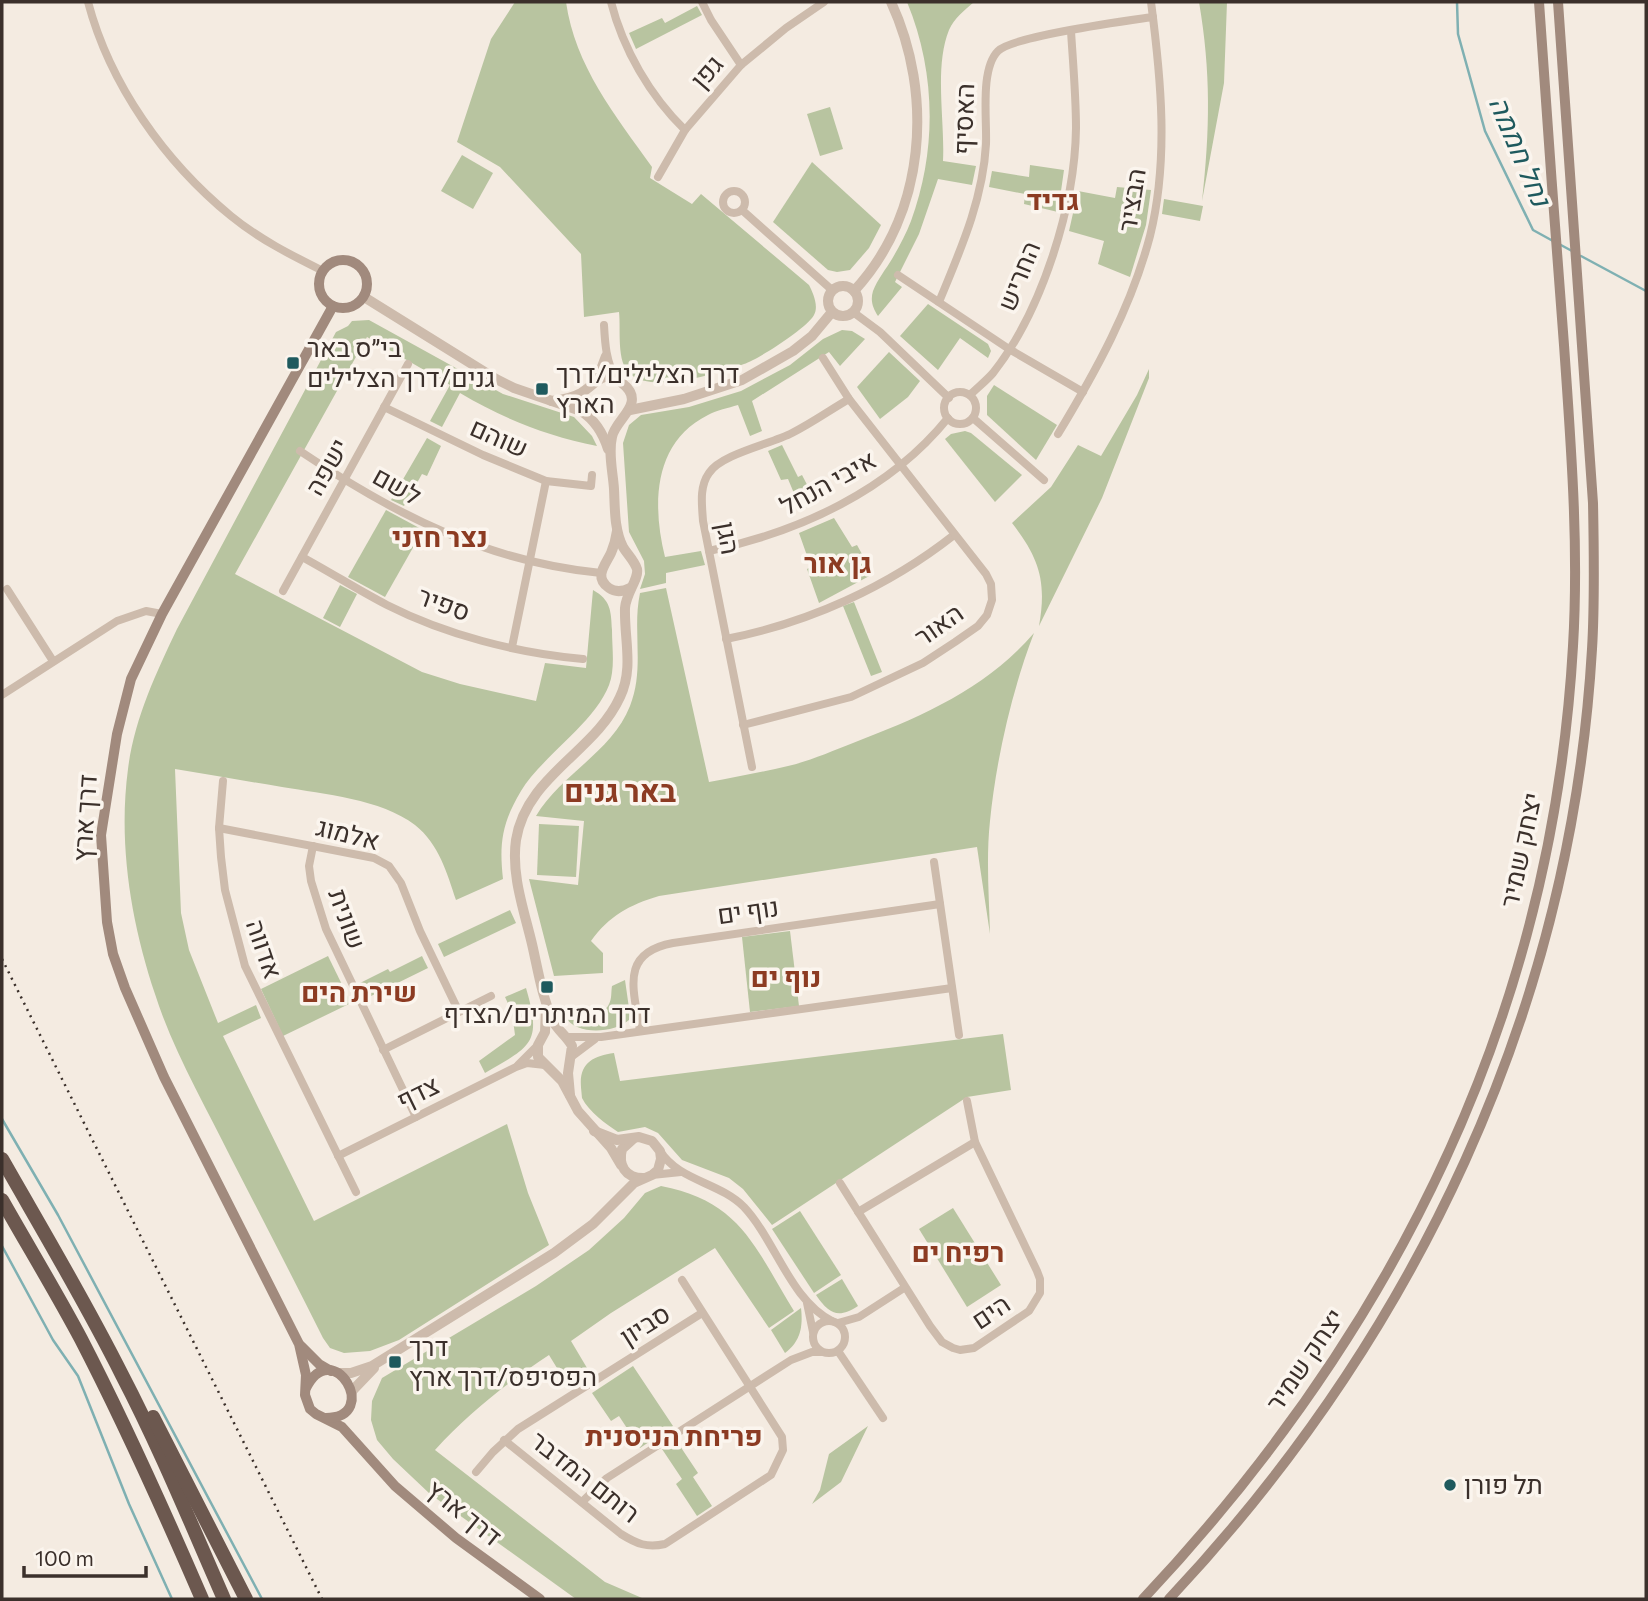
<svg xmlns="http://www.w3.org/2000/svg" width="1648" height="1601" font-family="Commissioner,Heebo,sans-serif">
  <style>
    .green { fill: #b8c4a0 }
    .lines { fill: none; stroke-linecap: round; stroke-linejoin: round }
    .stream { stroke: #7fb0b2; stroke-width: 2.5 }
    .minor { stroke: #cdbbac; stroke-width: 8 }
    .tertiary { stroke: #cdbbac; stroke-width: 10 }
    .secondary { stroke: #a18a7d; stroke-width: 10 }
    .trunk { stroke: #6c584f; stroke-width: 14 }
    .rail { stroke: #3b302b; stroke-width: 2.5; stroke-dasharray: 2 5; stroke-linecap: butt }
    .poi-dot { fill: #1f5a5e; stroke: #fbf5ee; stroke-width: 2.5 }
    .labels { text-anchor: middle; stroke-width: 7; stroke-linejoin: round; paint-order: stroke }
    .street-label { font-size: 26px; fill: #3b302b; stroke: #fbf5ee }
    .poi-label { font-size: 26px; fill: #3b302b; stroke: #fbf5ee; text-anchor: start }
    .water-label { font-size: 28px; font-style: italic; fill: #1f5a5e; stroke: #fbf5ee }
    .neighbourhood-label { font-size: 28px; font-weight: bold; fill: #8c3b22; stroke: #fbf5ee }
    .quarter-label { font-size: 30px; font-weight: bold; fill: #8c3b22; stroke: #fbf5ee }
  </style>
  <rect width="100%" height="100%" fill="#f4ebe1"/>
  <!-- green -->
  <g class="green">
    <path d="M515 2H566C575 66 615 115 652 167L650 178 692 204 701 194 809 285C813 293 819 306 814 315 807 328 759 359 744 364 719 373 652 394 630 374 616 362 621 330 619 312L584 317 581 254 500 167 457 142 491 39Z"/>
    <path d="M907 2H974C965 10 954 18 949 30 934 67 945 121 943 161L976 166 972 185 938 179 919 234 895 282 902 287 878 316C873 308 870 301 873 291 877 280 886 269 892 259 899 247 906 234 911 221 937 150 936 72 907 2Z"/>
    <path d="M1199 2H1227L1224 83 1202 201C1210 130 1211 72 1199 2Z"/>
    <path d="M697 6 702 15 636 49 629 33 662 18 665 23Z"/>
    <path d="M830 107 843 149 820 156 807 114Z"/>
    <path d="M462 155 493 173 473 209 441 191Z"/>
    <path d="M812 162 881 225 869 248 850 270 837 272 828 270 773 222Z"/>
    <path d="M1030 165 1064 170 1058 212 1024 204 1025 194 989 187 992 171 1029 177Z"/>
    <path d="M1117 187 1151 190 1146 225 1130 277 1098 264 1104 241 1069 231 1078 191 1115 198Z"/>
    <path d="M1164 199 1203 206 1200 221 1162 214Z"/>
    <path d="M928 304 988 344 991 351 988 358 960 338 938 370 900 336Z"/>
    <path d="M369 320 503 394 574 417 592 436 597 446C547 436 504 419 460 393L442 427 430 421 450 385 367 337 235 574 422 672 460 684 536 701 545 663 586 668 593 590C611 600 611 611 612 630 612 644 614 659 612 673 607 715 543 754 521 791 502 823 499 843 503 879L456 900C447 873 439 844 415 825 381 799 324 794 282 787 246 781 211 775 175 769L181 913 189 950 218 1023 256 1005 261 1018 223 1036 314 1221 507 1124 528 1193 549 1245 399 1340 370 1351 344 1353 330 1348 323 1338C293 1278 262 1218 231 1158 205 1105 173 1051 155 994 131 922 118 844 128 769 134 720 156 673 177 629L336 332 348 326 352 321Z"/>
    <path d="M842 330 852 331 865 339 840 366 829 352 752 401 762 431 750 436 738 405C728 408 717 410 708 415 653 442 652 505 665 557L701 551 705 565 666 573V583L640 589 645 574 644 561 629 532 623 443 629 425 641 415 689 407 741 391 790 365 823 339Z"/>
    <path d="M889 352 920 381 908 397 880 419 857 387Z"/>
    <path d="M1149 369V378L1102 498 1039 626C1047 581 1039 558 1012 523L1051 487 1078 445 1101 456 1137 395Z"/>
    <path d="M994 385 1057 425 1036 460 987 415V396Z"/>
    <path d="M965 431 971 433 1022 475 995 502 945 439 951 434Z"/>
    <path d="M427 438 441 446 427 476 422 474 404 506 391 500Z"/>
    <path d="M782 445 798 477 802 475 816 502 801 510 788 479 781 480 768 451Z"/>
    <path d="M386 510 423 530 385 597 348 577Z"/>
    <path d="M834 518 852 547 857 545 873 574 819 603 807 569 811 567 799 533Z"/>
    <path d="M340 585 357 594 340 627 323 618Z"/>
    <path d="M666 588 709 782C735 777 762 772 788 766 810 761 832 751 853 743 921 717 986 689 1034 633 1012 690 996 760 990 821 986 858 989 896 990 934L977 847 659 896C629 905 609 916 591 941L603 953V973L554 976 529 879 578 885 584 821 536 816C561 774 612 752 630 706 645 668 632 631 640 593Z"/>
    <path d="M854 602 882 672 871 676 843 606Z"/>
    <path d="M539 824 579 826 576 877 537 875Z"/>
    <path d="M510 910 516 923 444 957 438 944Z"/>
    <path d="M790 931 799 1006 750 1012 742 937Z"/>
    <path d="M328 956 351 1003 283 1036 261 989Z"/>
    <path d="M422 956 428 968 367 998 360 983 388 969 390 972Z"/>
    <path d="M625 980 630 1015 629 1020C614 1033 577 1036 565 1017 577 1016 604 1017 609 1004 612 999 611 991 612 986Z"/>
    <path d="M526 988C542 1043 532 1046 485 1073L479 1061 515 1035 512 1012 505 997Z"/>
    <path d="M1003 1034 1011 1090 967 1097 772 1225 743 1189 729 1178 682 1160 658 1133 645 1127 618 1132C606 1124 589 1112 582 1098 582 1097 581 1088 581 1087 579 1063 593 1056 614 1053L620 1081Z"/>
    <path d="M661 1186C741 1201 755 1248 794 1311L769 1328 715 1248 611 1313 571 1341 590 1373 568 1386 549 1355C507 1383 469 1412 435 1450L605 1582 642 1598 656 1599H576L430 1494 393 1459 377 1440 371 1420 372 1401 382 1378 536 1286 589 1250 624 1218 645 1193Z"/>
    <path d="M953 1208 1001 1285 967 1307 919 1229Z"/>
    <path d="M800 1211 841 1275 814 1293 772 1229Z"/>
    <path d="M842 1279 858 1306C838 1319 829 1314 816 1295Z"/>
    <path d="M801 1308C803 1326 801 1341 785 1353L771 1330Z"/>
    <path d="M633 1366 673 1426 640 1448 619 1416 611 1421 592 1393Z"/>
    <path d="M868 1426 841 1482 812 1504 820 1490 829 1454Z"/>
    <path d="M676 1440 698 1473 693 1477 712 1506 697 1516 676 1484 682 1479 662 1449Z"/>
  </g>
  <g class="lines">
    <!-- stream -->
    <g class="stream">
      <path d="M1457 2 1458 34 1485 131 1533 230 1553 241"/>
      <path d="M1559 244 1572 251"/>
      <path d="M1581 256 1646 291"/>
      <path d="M2 1119 58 1215 262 1599"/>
      <path d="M2 1246 53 1340 78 1376 129 1504 172 1599"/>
    </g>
    <!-- minor -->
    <g class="minor">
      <path d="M88 2C110 85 165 162 231 216 259 239 291 255 323 271"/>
      <path d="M611 2C623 49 650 96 685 130"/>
      <path d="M702 2 711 20 741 65"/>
      <path d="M658 177 685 130 741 65 786 28 824 2"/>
      <circle cx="734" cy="202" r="11"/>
      <path d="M742 210 832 290"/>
      <path d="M898 275 1009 349 1083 392"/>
      <path d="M939 302C960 251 983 200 986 144 987 119 980 69 998 51 1013 36 1126 21 1153 17"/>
      <path d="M853 312 880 332 949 398"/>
      <path d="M604 325C605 344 606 361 616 379"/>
      <path d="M596 380 605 356"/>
      <circle cx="960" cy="408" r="16"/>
      <path d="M970 395C977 388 986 381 993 373 1042 311 1075 206 1076 128 1076 96 1073 63 1071 31"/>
      <path d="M384 407 483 455 546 481 591 486 592 475"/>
      <path d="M973 418 1044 480"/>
      <path d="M1058 434C1096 371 1131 308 1150 236 1169 160 1161 78 1151 2"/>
      <path d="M300 451C394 514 487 562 601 573"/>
      <path d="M709 551C799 532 889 491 948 418"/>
      <path d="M302 557C330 572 358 590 387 605 446 635 517 653 583 659"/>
      <path d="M7 589 53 661"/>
      <path d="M283 591 408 364"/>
      <path d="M726 639C808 623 888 587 954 535"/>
      <path d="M512 647 546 481"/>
      <path d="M2 695 117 621 146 611 162 614"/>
      <path d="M743 725 851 697 923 663 955 642 978 626 987 615 992 600 991 584 986 574 849 399 823 358"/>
      <path d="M752 767 703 521C702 505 699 487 709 473 721 454 771 444 792 433 812 423 830 410 849 399"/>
      <path d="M223 781 219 828 221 857 225 890 245 966 356 1192"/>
      <path d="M219 828 374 858 389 866 401 883 420 931 459 1012"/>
      <path d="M313 846 309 866 311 881 326 929 416 1117"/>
      <path d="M934 862 959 1035"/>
      <path d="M640 1031C634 990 619 953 673 943L940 904"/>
      <path d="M566 1037H601L952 988"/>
      <path d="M383 1050 491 996"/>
      <path d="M571 1057 595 1039"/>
      <path d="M518 1065 538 1045"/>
      <path d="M660 1151C679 1181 719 1182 744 1207 775 1240 791 1301 832 1321"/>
      <path d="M338 1156 516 1067 527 1063 545 1065"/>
      <path d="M652 1175 681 1172"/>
      <path d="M840 1183 930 1326 942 1342 953 1348 960 1350 974 1348 1029 1311 1040 1293V1279L1037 1271 975 1142 967 1101"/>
      <path d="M858 1212 975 1142"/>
      <path d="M807 1303 813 1332"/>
      <circle cx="829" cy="1337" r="16"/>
      <path d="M838 1323 859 1317 904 1288"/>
      <path d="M838 1351 883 1418"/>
      <path d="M504 1440 621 1534C637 1544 647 1548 665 1544L771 1475 783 1450 782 1437 682 1280"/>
      <path d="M476 1472 493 1452 518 1429 702 1313"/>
      <path d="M582 1502 607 1478 791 1360 812 1352H821"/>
    </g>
    <!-- tertiary -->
    <g class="tertiary">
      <circle cx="843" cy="301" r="15"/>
      <path d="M854 291C926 213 934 95 891 2"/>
      <path d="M364 297 496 379 514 388 581 411C595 420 603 433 608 449"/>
      <path d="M551 401C561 400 572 398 581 393 596 384 603 368 622 383 648 403 615 419 612 437 608 453 613 473 614 489 615 508 614 529 623 547 627 554 634 560 637 569 639 579 626 593 625 608 624 639 634 668 620 697 595 752 526 776 516 840 511 875 524 910 532 944 538 970 542 997 553 1021 558 1031 567 1036 572 1046L568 1073 570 1095"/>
      <path d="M630 410 684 399 742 380 793 351 812 336 832 312"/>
      <path d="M617 531C616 538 614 546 611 553 606 564 593 577 609 588 616 593 624 591 630 588"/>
      <path d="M546 1008 545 1032 538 1045V1057L562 1081 578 1111 611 1148 621 1165"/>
      <path d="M633 1139 622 1149C618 1165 625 1178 643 1178"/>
      <path d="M338 1373H351L372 1366 554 1253 593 1224 634 1183 652 1175 658 1170 661 1159 660 1151 652 1141 639 1137 617 1140 594 1131"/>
      <path d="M352 1391 374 1368"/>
    </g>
    <!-- secondary -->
    <g class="secondary">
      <circle cx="343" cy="284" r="24"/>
      <path d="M333 306 162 614 131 679 117 734 101 835 107 922 113 954 125 988 164 1077 299 1344 306 1375 305 1395 310 1409 316 1414 342 1427 395 1486 456 1538 540 1599"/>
      <path d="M301 1346 319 1364 331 1371"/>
      <path d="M306 1388C333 1334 382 1418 326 1418"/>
      <path d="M1143 1599C1394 1332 1552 1016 1573 646 1579 546 1571 446 1564 345 1555 231 1547 116 1539 2"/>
      <path d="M1169 1599C1415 1337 1571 1010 1592 649 1595 600 1594 551 1593 503L1558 2"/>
    </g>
    <!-- trunk -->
    <g class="trunk">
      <path d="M2 1159C43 1231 85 1301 122 1375 160 1448 191 1524 224 1599"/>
      <path d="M2 1200C28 1246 56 1292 81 1339 125 1424 164 1511 202 1599"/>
      <path d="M153 1417 246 1599"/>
    </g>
    <!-- rail -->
    <path class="rail" d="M2 959 322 1599"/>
  </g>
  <!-- markers -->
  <g class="poi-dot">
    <rect x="286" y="356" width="14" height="14" rx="3.5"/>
    <rect x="535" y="382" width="14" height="14" rx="3.5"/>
    <rect x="540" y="980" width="14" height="14" rx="3.5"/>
    <rect x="388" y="1355" width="14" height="14" rx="3.5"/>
    <circle cx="1450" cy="1485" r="7"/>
  </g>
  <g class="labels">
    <!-- street labels -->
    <g class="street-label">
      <text transform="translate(707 72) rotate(-49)" y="9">גפן</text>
      <text transform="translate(964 119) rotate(-88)" y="9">האסיף</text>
      <text transform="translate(1132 200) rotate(-81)" y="9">הבציר</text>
      <text transform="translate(1019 276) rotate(-68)" y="9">החריש</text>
      <text transform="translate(499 438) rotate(24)" y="9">שוהם</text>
      <text transform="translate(327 467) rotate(-61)" y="9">ישפה</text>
      <text transform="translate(828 483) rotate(-29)" y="9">איבי הנחל</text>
      <text transform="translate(397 486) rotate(29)" y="9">לשם</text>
      <text transform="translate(728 538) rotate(80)" y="9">הגן</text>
      <text transform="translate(444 604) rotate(20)" y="9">ספיר</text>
      <text transform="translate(939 625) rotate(-35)" y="9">האור</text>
      <text transform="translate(85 818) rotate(-86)" y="9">דרך ארץ</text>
      <text transform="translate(348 834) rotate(14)" y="9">אלמוג</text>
      <text transform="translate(1521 850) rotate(-78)" y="9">יצחק שמיר</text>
      <text transform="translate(748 911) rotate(-8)" y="9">נוף ים</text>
      <text transform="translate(347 919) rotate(70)" y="9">שונית</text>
      <text transform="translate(264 949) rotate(71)" y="9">אדווה</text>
      <text transform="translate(418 1093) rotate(-26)" y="9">צדף</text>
      <text transform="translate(991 1312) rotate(-34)" y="9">הים</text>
      <text transform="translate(645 1325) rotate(-32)" y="9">סביון</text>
      <text transform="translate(1305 1360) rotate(-56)" y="9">יצחק שמיר</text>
      <text transform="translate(585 1477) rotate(38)" y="9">רותם המדבר</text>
      <text transform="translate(464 1513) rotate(39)" y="9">דרך ארץ</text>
    </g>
    <!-- poi labels -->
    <g class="poi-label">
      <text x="307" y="357">בי״ס באר<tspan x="307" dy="30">גנים/דרך הצלילים</tspan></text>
      <text x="556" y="383">דרך הצלילים/דרך<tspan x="556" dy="30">הארץ</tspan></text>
      <text x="547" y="1023" text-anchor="middle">דרך המיתרים/הצדף</text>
      <text x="409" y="1356">דרך<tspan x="409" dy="30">הפסיפס/דרך ארץ</tspan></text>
      <text x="1464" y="1494">תל פורן</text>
    </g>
    <!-- water labels -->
    <g class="water-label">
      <text transform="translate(1520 151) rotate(67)" y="10">נחל חממה</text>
    </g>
    <!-- neighbourhood labels -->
    <g class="neighbourhood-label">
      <text x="1053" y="210">גדיד</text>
      <text x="440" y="547">נצר חזני</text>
      <text x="838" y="573">גן אור</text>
      <text x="786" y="987">נוף ים</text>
      <text x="359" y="1002">שירת הים</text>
      <text x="958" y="1262">רפיח ים</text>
      <text x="674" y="1446">פריחת הניסנית</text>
    </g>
    <!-- quarter labels -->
    <g class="quarter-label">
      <text x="620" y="802">באר גנים</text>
    </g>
  </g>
  <!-- border -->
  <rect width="1648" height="1601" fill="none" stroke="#3b302b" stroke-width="7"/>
  <!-- scale -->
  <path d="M24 1566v10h122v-10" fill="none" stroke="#3b302b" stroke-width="3.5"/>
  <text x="35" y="1566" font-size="21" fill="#3b302b" stroke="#fbf5ee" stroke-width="5" paint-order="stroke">100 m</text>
</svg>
